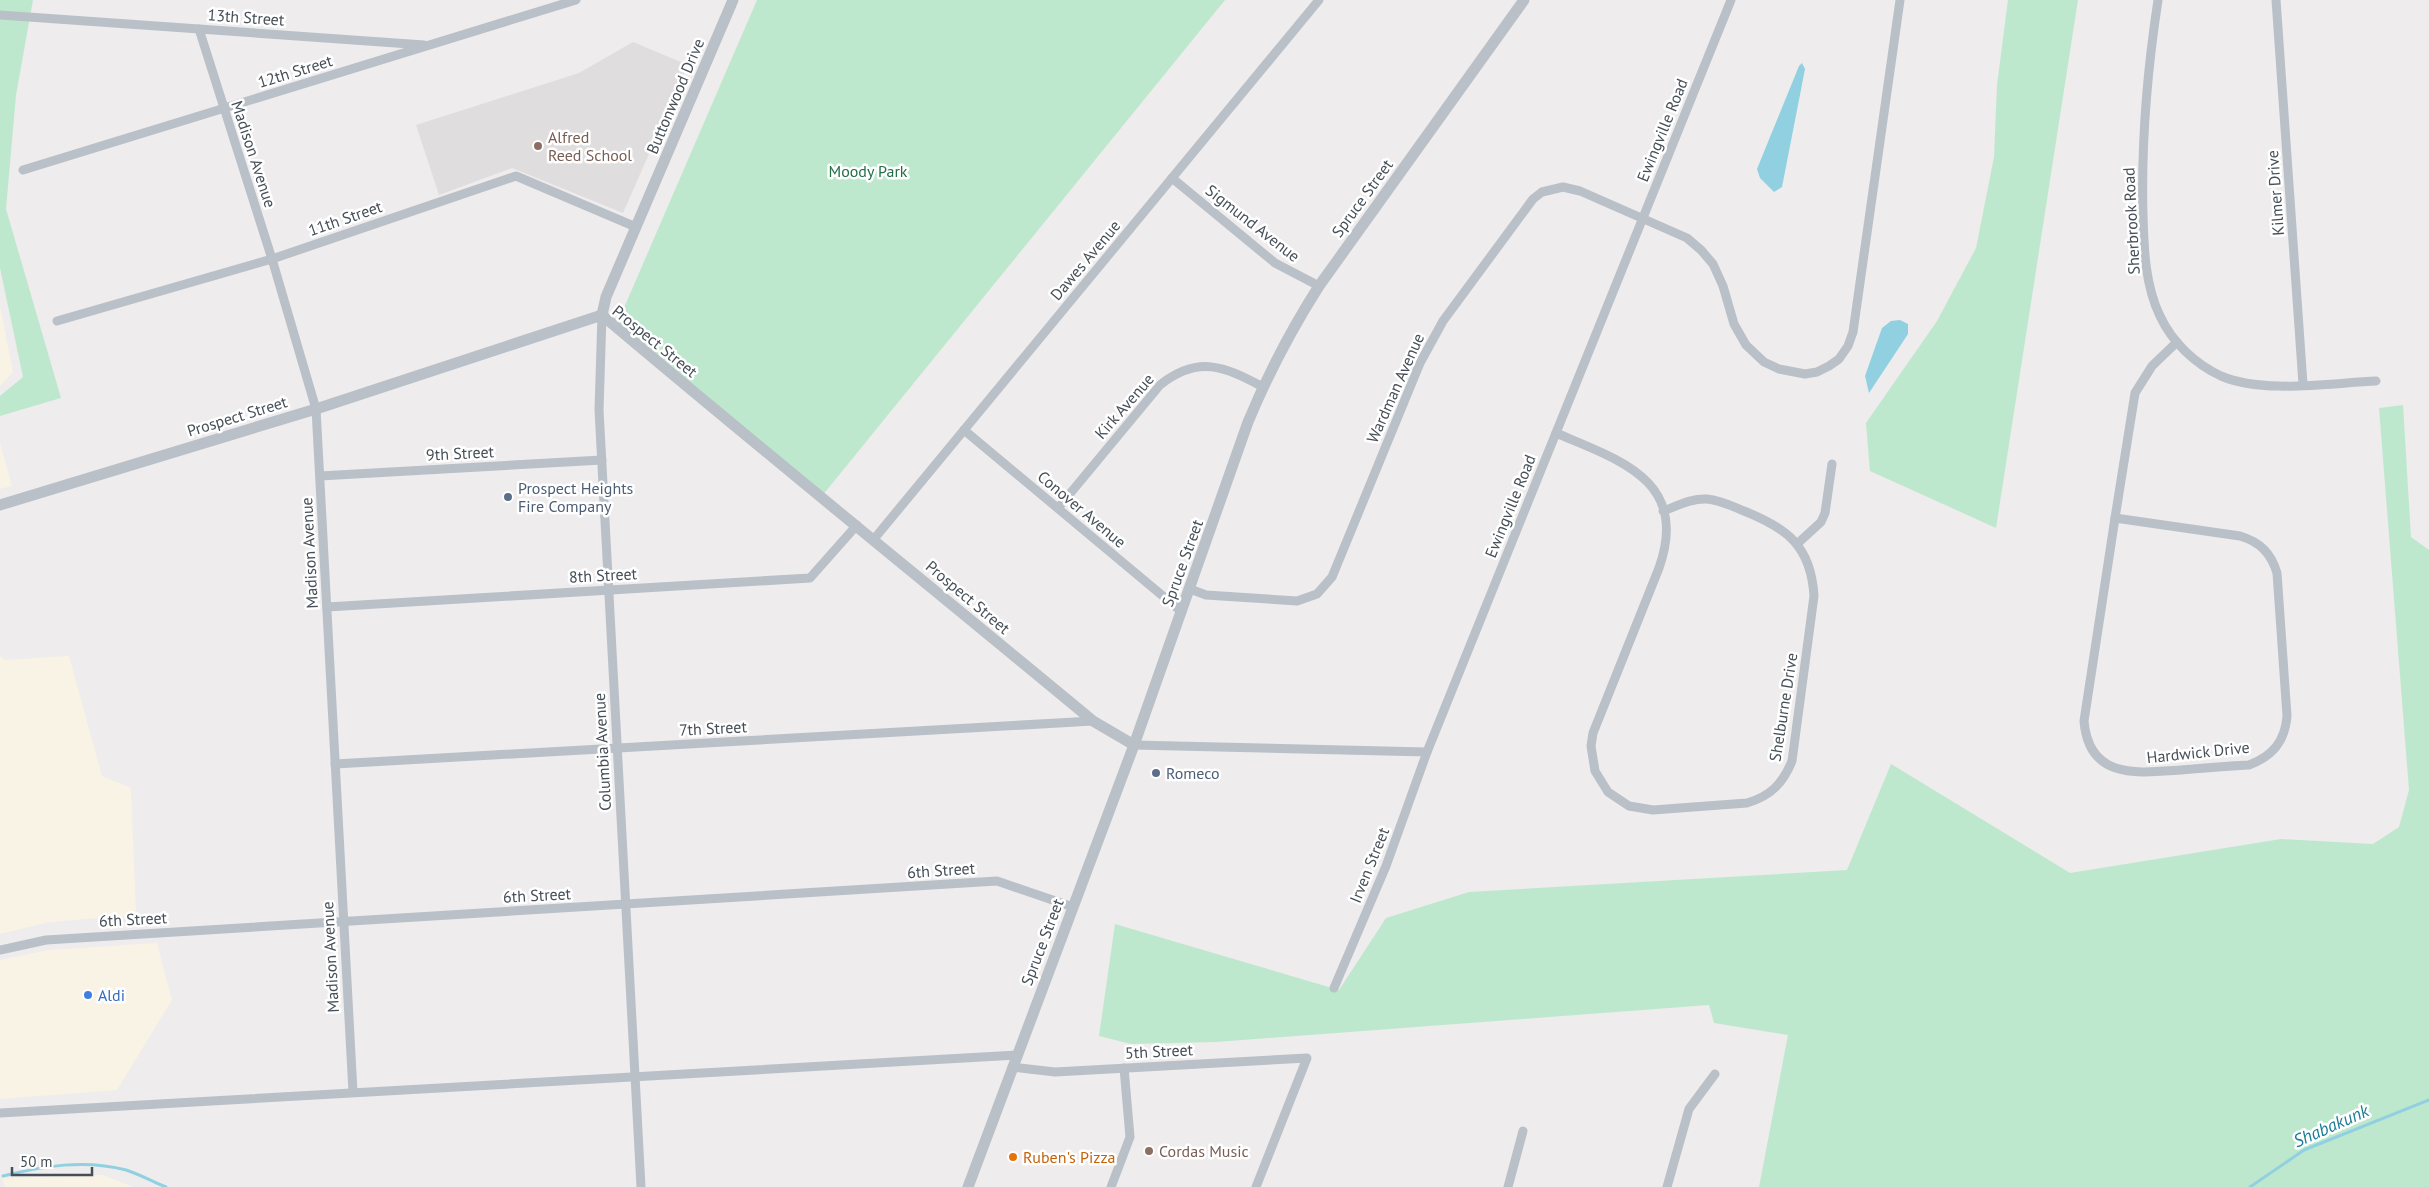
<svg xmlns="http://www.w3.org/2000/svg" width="2429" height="1187" font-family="'PT Sans',sans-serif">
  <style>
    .commercial { fill: #f9f3e6 }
    .education { fill: #dfdddd }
    .green { fill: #bee8ce }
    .water { fill: #90d0e1 }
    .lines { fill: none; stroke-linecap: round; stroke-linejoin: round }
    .stream { stroke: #90d0e1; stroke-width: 3 }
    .minor { stroke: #b9c0c7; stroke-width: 9 }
    .tertiary { stroke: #b9c0c7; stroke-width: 11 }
    .education-dot { fill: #8d6e63; stroke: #fff; stroke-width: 2 }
    .service-dot { fill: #5c6f8a; stroke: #fff; stroke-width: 2 }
    .shop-dot { fill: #3f7fe0; stroke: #fff; stroke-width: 2 }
    .food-dot { fill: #e8710a; stroke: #fff; stroke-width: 2 }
    .labels { text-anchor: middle; stroke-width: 5; stroke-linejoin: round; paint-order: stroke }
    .street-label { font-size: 16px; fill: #464f57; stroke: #fff }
    .education-label { font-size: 16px; fill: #785e54; stroke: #fff; text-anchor: start }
    .park-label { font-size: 16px; fill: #206f47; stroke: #fff }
    .service-label { font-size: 16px; fill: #4e5e75; stroke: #fff; text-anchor: start }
    .shop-label { font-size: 16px; fill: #366cbe; stroke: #fff; text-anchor: start }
    .food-label { font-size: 16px; fill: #c56008; stroke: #fff; text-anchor: start }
    .water-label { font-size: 18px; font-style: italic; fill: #1b7c95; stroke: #fff }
  </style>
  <rect width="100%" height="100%" fill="#eeecec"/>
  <!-- commercial -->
  <g class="commercial">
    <path d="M0 306 13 372 0 386Z"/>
    <path d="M0 443 12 486 0 489Z"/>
    <path d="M0 655 4 660 69 656 102 776 131 788 136 915 50 922 0 934Z"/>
    <path d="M157 943 172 1000 117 1090 0 1099V960L49 950Z"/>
    <path d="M103 1175 133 1187H5L2 1178Z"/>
  </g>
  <!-- education -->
  <path class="education" d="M633 42 688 65 623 213 512 168 439 195 416 125 579 73Z"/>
  <!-- green -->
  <g class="green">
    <path d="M0 0H33L16 95 6 209 61 398 0 416V396L23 377 0 268Z"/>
    <path d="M757 0H1225L822 496 614 331Z"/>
    <path d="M2008 0H2078L1996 528 1870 471 1866 423 1937 321 1976 248 1994 157 1997 85Z"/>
    <path d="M2403 405 2411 537 2429 550V1187H1759L1788 1035 1714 1023 1709 1005 1216 1042 1131 1044 1099 1036 1115 924 1339 990 1386 918 1469 892 1847 870 1891 764 2070 873 2281 839 2373 844 2399 827 2409 790 2379 408Z"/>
  </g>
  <!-- water -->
  <g class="water">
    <path d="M1802 63 1805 69 1782 187 1774 192 1760 178 1757 169 1799 66Z"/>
    <path d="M1900 320 1908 324V334L1869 393 1865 376 1882 328 1891 321Z"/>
  </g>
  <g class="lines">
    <!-- stream -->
    <g class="stream">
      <path d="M3 1176C43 1166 85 1159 126 1170 139 1174 153 1182 166 1187"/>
      <path d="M2250 1187 2304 1150 2429 1100"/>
    </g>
    <!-- minor -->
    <g class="minor">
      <path d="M2158 0C2147 72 2141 143 2143 216 2144 249 2145 285 2160 316 2172 342 2195 364 2221 376 2263 394 2330 383 2376 381"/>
      <path d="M2276 0 2303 384"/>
      <path d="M0 15 424 45"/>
      <path d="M199 29 272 259 316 409 353 1092"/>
      <path d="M23 170 576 0"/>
      <path d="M1172 178 1275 263 1319 286"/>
      <path d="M602 315 599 410 641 1187"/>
      <path d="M57 321 272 259 516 176 636 227"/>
      <path d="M964 430 1182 612"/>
      <path d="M1556 433C1619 460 1690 480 1659 568L1593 733 1591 746 1595 771 1608 792 1629 806 1653 810 1747 803C1771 796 1783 783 1792 761L1814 596C1811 546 1787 528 1744 511 1732 506 1720 500 1707 499 1692 498 1677 506 1663 511"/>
      <path d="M320 476 602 460"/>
      <path d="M1058 508 1160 385C1198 355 1224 366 1263 387"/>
      <path d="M2115 518 2240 536C2260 542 2271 553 2277 573L2287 716C2285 741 2273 756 2249 765 2227 766 2204 768 2181 770 2137 773 2089 780 2084 721Z"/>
      <path d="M2115 518 2135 393 2152 366 2177 342"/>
      <path d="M874 539 1319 0"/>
      <path d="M1797 544 1821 522 1825 513 1832 464"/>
      <path d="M1190 589 1206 595 1297 601 1317 594 1332 577 1420 363 1443 321 1533 199 1542 192 1563 187 1580 191 1687 238 1701 250 1713 264 1723 286 1734 324 1746 345 1764 362 1779 369 1805 374 1817 372 1829 366 1839 359 1848 346 1853 332 1900 0"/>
      <path d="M327 607 810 578 857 525"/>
      <path d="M1134 745 1427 752"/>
      <path d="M335 764 1093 721"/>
      <path d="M0 950 46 940 997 881 1073 907"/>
      <path d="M1334 988 1386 866 1427 752 1731 0"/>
      <path d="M1012 1067 1055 1072 1307 1058 1256 1187"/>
      <path d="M0 1113 1017 1055"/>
      <path d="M1111 1187 1130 1137 1124 1068"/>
      <path d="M1508 1187 1523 1131"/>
      <path d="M1667 1187 1689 1109 1715 1074"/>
    </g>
    <!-- tertiary -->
    <g class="tertiary">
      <path d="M602 315C764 452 929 585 1093 721L1134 745"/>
      <path d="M602 315 606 297 733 0"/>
      <path d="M0 505 316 409 602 315"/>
      <path d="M968 1187 1134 745 1248 422C1268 374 1291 330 1319 286L1524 0"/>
    </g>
  </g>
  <!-- markers -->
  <g class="education-dot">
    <circle cx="538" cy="146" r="5"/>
    <circle cx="1149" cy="1151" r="5"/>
  </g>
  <g class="service-dot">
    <circle cx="508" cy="497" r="5"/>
    <circle cx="1156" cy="773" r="5"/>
  </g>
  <circle class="shop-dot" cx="88" cy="995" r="5"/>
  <circle class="food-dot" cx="1013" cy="1157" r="5"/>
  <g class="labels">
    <!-- street labels -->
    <g class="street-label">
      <text transform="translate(246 17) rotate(4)" y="6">13th Street</text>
      <text transform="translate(295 71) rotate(-17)" y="6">12th Street</text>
      <text transform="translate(675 96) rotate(-67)" y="6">Buttonwood Drive</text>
      <text transform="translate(1662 130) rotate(-68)" y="6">Ewingville Road</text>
      <text transform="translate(254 154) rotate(72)" y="6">Madison Avenue</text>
      <text transform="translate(2275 193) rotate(-94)" y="6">Kilmer Drive</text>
      <text transform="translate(1362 198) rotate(-54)" y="6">Spruce Street</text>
      <text transform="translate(345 218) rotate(-19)" y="6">11th Street</text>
      <text transform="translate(2131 221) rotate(-93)" y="6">Sherbrook Road</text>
      <text transform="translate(1253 223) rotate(38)" y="6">Sigmund Avenue</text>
      <text transform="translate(1085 260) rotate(-50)" y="6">Dawes Avenue</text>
      <text transform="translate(655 341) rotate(39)" y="6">Prospect Street</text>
      <text transform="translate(1395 388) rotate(-66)" y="6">Wardman Avenue</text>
      <text transform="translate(1124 406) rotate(-49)" y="6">Kirk Avenue</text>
      <text transform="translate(237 416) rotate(-17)" y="6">Prospect Street</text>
      <text transform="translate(460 453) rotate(-3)" y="6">9th Street</text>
      <text transform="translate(1510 506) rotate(-68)" y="6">Ewingville Road</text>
      <text transform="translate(1082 509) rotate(40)" y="6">Conover Avenue</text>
      <text transform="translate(309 553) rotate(-93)" y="6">Madison Avenue</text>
      <text transform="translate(1182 563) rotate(-70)" y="6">Spruce Street</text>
      <text transform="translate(603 575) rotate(-3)" y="6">8th Street</text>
      <text transform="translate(968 597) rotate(40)" y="6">Prospect Street</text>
      <text transform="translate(1783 707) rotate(-81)" y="6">Shelburne Drive</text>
      <text transform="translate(713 728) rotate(-3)" y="6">7th Street</text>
      <text transform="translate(602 752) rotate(-93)" y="6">Columbia Avenue</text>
      <text transform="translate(2198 752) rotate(-6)" y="6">Hardwick Drive</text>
      <text transform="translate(1369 865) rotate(-68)" y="6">Irven Street</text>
      <text transform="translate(941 870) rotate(-4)" y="6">6th Street</text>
      <text transform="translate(537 895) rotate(-3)" y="6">6th Street</text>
      <text transform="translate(133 919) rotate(-3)" y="6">6th Street</text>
      <text transform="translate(1042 942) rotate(-69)" y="6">Spruce Street</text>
      <text transform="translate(330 957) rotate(-93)" y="6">Madison Avenue</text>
      <text transform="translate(1159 1051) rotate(-3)" y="6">5th Street</text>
    </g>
    <!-- education labels -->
    <g class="education-label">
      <text x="548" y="143">Alfred<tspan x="548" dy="18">Reed School</tspan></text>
      <text x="1159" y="1157">Cordas Music</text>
    </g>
    <!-- park labels -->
    <g class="park-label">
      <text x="868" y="177">Moody Park</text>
    </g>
    <!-- service labels -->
    <g class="service-label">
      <text x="518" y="494">Prospect Heights<tspan x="518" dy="18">Fire Company</tspan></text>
      <text x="1166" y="779">Romeco</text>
    </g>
    <!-- shop labels -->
    <g class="shop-label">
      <text x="98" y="1001">Aldi</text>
    </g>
    <!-- food labels -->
    <g class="food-label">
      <text x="1023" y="1163">Ruben's Pizza</text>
    </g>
    <!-- water labels -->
    <g class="water-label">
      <text transform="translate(2331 1126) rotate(-24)" y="6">Shabakunk</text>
    </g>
  </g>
  <!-- scale -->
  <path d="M12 1167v8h80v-8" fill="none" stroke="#464f57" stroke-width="2.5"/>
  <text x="20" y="1167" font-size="15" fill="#464f57" stroke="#ffffff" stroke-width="4" paint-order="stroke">50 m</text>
</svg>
